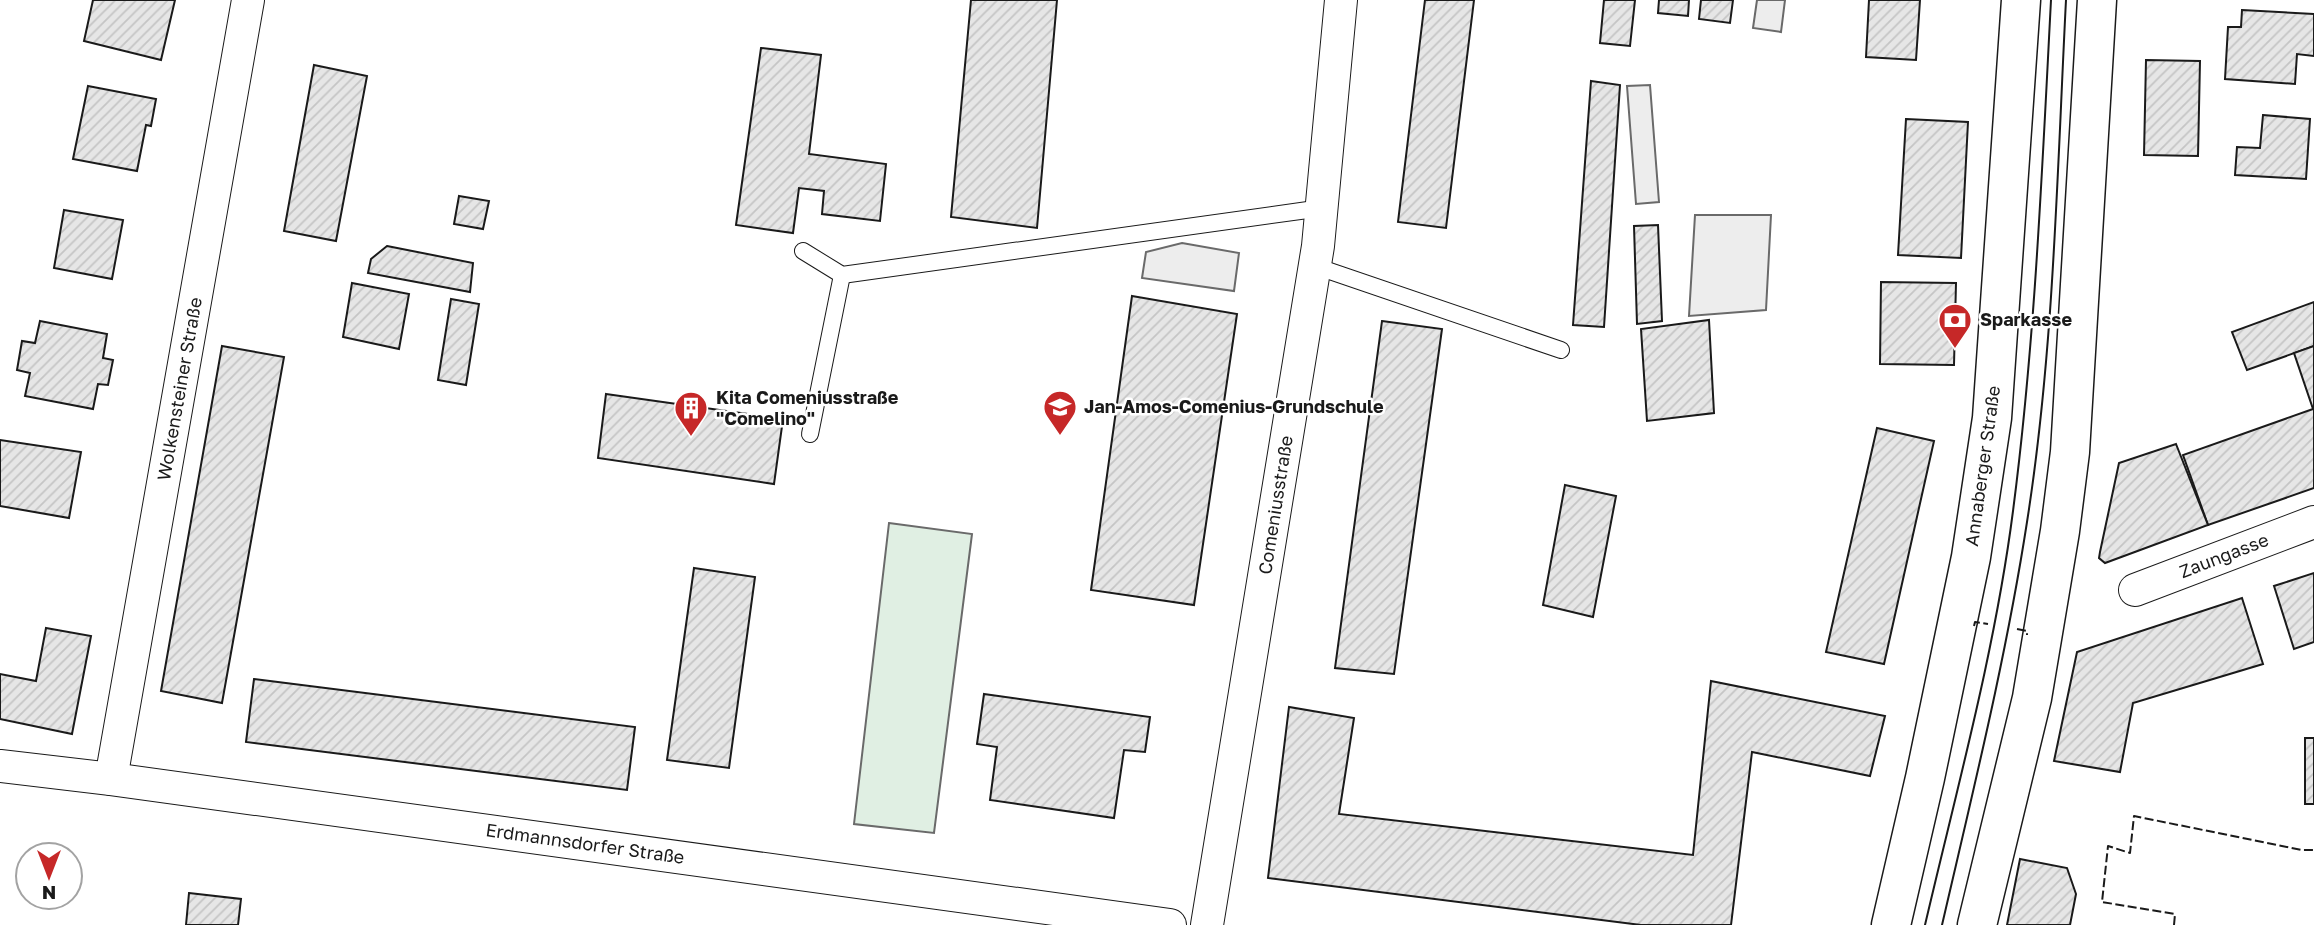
<svg xmlns="http://www.w3.org/2000/svg" width="2314" height="925" font-family="'Golos Text',sans-serif">
  <style>
    .garden { fill: #e0efe3; stroke: #6a6a6a; stroke-width: 2 }
    .parking { fill: #ededed; stroke: #6a6a6a; stroke-width: 2 }
    .building { fill: url(#building-hatch); stroke: #1a1a1a; stroke-width: 2 }
    .lines { fill: none; stroke-linecap: round; stroke-linejoin: round }
    .lane-casing { stroke: #1a1a1a; stroke-width: 18 }
    .street-casing { stroke: #1a1a1a; stroke-width: 34 }
    .primary-casing { stroke: #1a1a1a; stroke-width: 41 }
    .lane { stroke: #fff; stroke-width: 16 }
    .street { stroke: #fff; stroke-width: 32 }
    .primary { stroke: #fff; stroke-width: 38 }
    .tram { stroke: #1a1a1a; stroke-width: 2 }
    .fence { stroke: #1a1a1a; stroke-width: 2; stroke-dasharray: 9 3.5; stroke-linecap: butt }
    .labels { text-anchor: middle; stroke-width: 5; stroke-linejoin: round; paint-order: stroke }
    .poi-label { font-size: 18px; font-weight: bold; fill: #1a1a1a; stroke: #fff; text-anchor: start }
    .street-label { font-size: 18px; fill: #1a1a1a; stroke: #fff }
  </style>
  <defs>
    <pattern id="building-hatch" width="6" height="6" patternUnits="userSpaceOnUse" patternTransform="scale(1.75)"><rect width="6" height="6" fill="#e6e6e6"/><path d="M-1 1l2-2M0 6l6-6M5 7l2-2" fill="none" stroke="#c5c5c5"/></pattern>
  </defs>
  <rect width="100%" height="100%" fill="#fff"/>
  <!-- garden -->
  <path class="garden" d="M889 523 972 534 934 833 854 824Z"/>
  <!-- parking -->
  <g class="parking">
    <path d="M1757 0H1785L1781 32 1753 28Z"/>
    <path d="M1650 85 1659 202 1636 204 1627 86Z"/>
    <path d="M1695 215H1771L1766 310 1689 316Z"/>
    <path d="M1182 243 1239 253 1234 291 1142 278 1146 252Z"/>
  </g>
  <!-- building -->
  <g class="building">
    <path d="M93 0H175L161 60 84 41Z"/>
    <path d="M971 0H1057L1037 228 951 217Z"/>
    <path d="M1425 0H1474L1446 228 1398 222Z"/>
    <path d="M1604 0H1635L1630 46 1600 43Z"/>
    <path d="M1659 0H1689L1688 16 1658 13Z"/>
    <path d="M1701 0H1733L1730 23 1699 19Z"/>
    <path d="M1869 0H1920L1916 60 1866 57Z"/>
    <path d="M2242 10 2314 14V56L2297 54 2295 84 2225 79 2228 27H2241Z"/>
    <path d="M761 48 821 55 809 154 886 164 880 221 822 214 824 191 799 188 793 233 736 225Z"/>
    <path d="M2146 60 2200 61 2198 156 2144 155Z"/>
    <path d="M314 65 367 76 336 241 284 231Z"/>
    <path d="M1591 81 1620 85 1604 327 1573 325Z"/>
    <path d="M88 86 156 99 151 126 146 125 137 171 73 159Z"/>
    <path d="M2263 115 2310 119 2306 179 2235 175 2237 147 2260 148Z"/>
    <path d="M1906 119 1968 122 1961 258 1898 255Z"/>
    <path d="M459 196 489 201 483 229 454 224Z"/>
    <path d="M64 210 123 220 112 279 54 268Z"/>
    <path d="M1658 225 1662 321 1637 324 1634 226Z"/>
    <path d="M387 246 473 263 470 292 368 273 371 259Z"/>
    <path d="M1881 282 1956 283 1954 365 1880 364Z"/>
    <path d="M352 283 409 294 399 349 343 337Z"/>
    <path d="M1132 296 1237 314 1194 605 1091 590Z"/>
    <path d="M451 299 479 304 466 385 438 380Z"/>
    <path d="M2314 302V346L2247 370 2232 332Z"/>
    <path d="M1709 320 1714 413 1647 421 1641 329Z"/>
    <path d="M40 321 107 334 103 358 113 360 108 385 98 384 93 409 25 396 30 373 17 370 22 341 35 343Z"/>
    <path d="M1382 321 1442 329 1394 674 1335 668Z"/>
    <path d="M222 346 284 357 222 703 161 691Z"/>
    <path d="M2314 346V488L2208 525 2183 455 2313 409 2294 353Z"/>
    <path d="M606 394 783 419 774 484 598 458Z"/>
    <path d="M1877 428 1934 441 1884 664 1826 652Z"/>
    <path d="M0 440 81 452 69 518 0 506Z"/>
    <path d="M2176 444 2208 525 2105 563 2099 558 2100 552 2119 463Z"/>
    <path d="M1565 485 1616 496 1593 617 1543 605Z"/>
    <path d="M694 568 755 577 729 768 667 760Z"/>
    <path d="M2314 573V642L2294 649 2274 586Z"/>
    <path d="M2242 598 2263 664 2133 703 2120 772 2054 761 2077 652Z"/>
    <path d="M46 628 91 636 72 734 0 719V674L36 681Z"/>
    <path d="M254 679 635 727 627 790 246 742Z"/>
    <path d="M1711 681 1885 716 1870 776 1752 752 1731 925H1641L1268 878 1289 707 1354 718 1339 814 1693 855Z"/>
    <path d="M984 694 1150 717 1145 752 1124 750 1114 818 990 800 997 747 977 744Z"/>
    <rect x="2305" y="738" width="9" height="66"/>
    <path d="M2020 859 2067 868 2076 894 2070 925H2007Z"/>
    <path d="M189 893 241 899 238 925H186Z"/>
  </g>
  <g class="lines">
    <defs>
      <g id="lane">
        <path d="M803 251 842 275 1322 208"/>
        <path d="M1315 266 1561 350"/>
        <path d="M810 434 842 275"/>
      </g>
      <g id="street">
        <path d="M2135 590 2314 522"/>
        <path d="M0 766 111 779 1170 925"/>
        <path d="M111 779 248 0"/>
        <path d="M1207 925 1318 246 1341 0"/>
      </g>
      <g id="primary">
        <path d="M1891 925 1925 778 1971 557 1992 418 2021 0"/>
        <path d="M1977 925 2032 698 2060 531 2070 452 2097 0"/>
      </g>
    </defs>
    <!-- lane casing -->
    <use href="#lane" class="lane-casing"/>
    <!-- street casing -->
    <use href="#street" class="street-casing"/>
    <!-- primary casing -->
    <use href="#primary" class="primary-casing"/>
    <!-- lane -->
    <use href="#lane" class="lane"/>
    <!-- street -->
    <use href="#street" class="street"/>
    <!-- primary -->
    <use href="#primary" class="primary"/>
    <!-- tram -->
    <g class="tram">
      <path d="M1925 925C1957 788 1995 651 2013 511 2035 342 2042 171 2051 0"/>
      <path d="M1942 925C1973 791 2006 658 2027 522 2054 350 2057 174 2066 0"/>
    </g>
    <!-- fence -->
    <g class="fence">
      <path d="M1974 626 1975 622 1988 624"/>
      <path d="M2017 629 2027 631V635"/>
      <path d="M2174 925 2175 914 2102 902 2108 846 2130 853 2134 816 2302 850H2314"/>
    </g>
  </g>
  <!-- icons -->
  <defs>
    <symbol id="bank-pin" viewBox="-11 -11 22 30"><path d="M0 17L-7.5 6A9.5 9.5 0 1 1 7.5 6Z" fill="#c62828" stroke="#fff"/><path d="M-6-4H6V4H-6ZM0-2.3a2.3 2.3 0 1 0 0 4.6a2.3 2.3 0 1 0 0-4.6Z" fill="#fff"/></symbol>
    <symbol id="school-pin" viewBox="-11 -11 22 30"><path d="M0 17L-7.5 6A9.5 9.5 0 1 1 7.5 6Z" fill="#c62828" stroke="#fff"/><path d="M0-5L7-2L0 1L-7-2ZM-4 1L0 2.5L4 1V4Q0 6-4 4Z" fill="#fff"/></symbol>
    <symbol id="building-pin" viewBox="-11 -11 22 30"><path d="M0 17L-7.5 6A9.5 9.5 0 1 1 7.5 6Z" fill="#c62828" stroke="#fff"/><path d="M-4-6H4V6H1V3H-1V6H-4ZM-2.5-4.3h1.7v1.8h-1.7ZM.8-4.3h1.7v1.8H.8ZM-2.5-1h1.7V.8h-1.7ZM.8-1h1.7V.8H.8Z" fill="#fff"/></symbol>
  </defs>
  <g fill-rule="evenodd">
    <use href="#bank-pin" x="1936" y="301" width="38" height="52"/>
    <use href="#school-pin" x="1041" y="388" width="38" height="52"/>
    <use href="#building-pin" x="672" y="389" width="38" height="52"/>
  </g>
  <g class="labels">
    <!-- poi labels -->
    <g class="poi-label">
      <text x="1980" y="326">Sparkasse</text>
      <text x="716" y="404">Kita Comeniusstraße<tspan x="716" dy="21">"Comelino"</tspan></text>
      <text x="1084" y="413">Jan-Amos-Comenius-Grundschule</text>
    </g>
    <!-- street labels -->
    <g class="street-label">
      <text transform="translate(180 389) rotate(-80)" y="6">Wolkensteiner Straße</text>
      <text transform="translate(1983 466) rotate(-82)" y="6">Annaberger Straße</text>
      <text transform="translate(1276 505) rotate(-81)" y="6">Comeniusstraße</text>
      <text transform="translate(2224 556) rotate(-21)" y="6">Zaungasse</text>
      <text transform="translate(585 844) rotate(8)" y="6">Erdmannsdorfer Straße</text>
    </g>
  </g>
  <!-- north arrow -->
  <g transform="translate(49 876) rotate(180)"><circle r="33" fill="#ffffff" stroke="#a3a3a3" stroke-width="2"/>
  <path d="M0-5L12 26L0 18L-12 26Z" fill="#c62828"/>
  <text y="-10" font-size="19" font-weight="bold" text-anchor="middle" fill="#1a1a1a">N</text>
  </g>
</svg>
